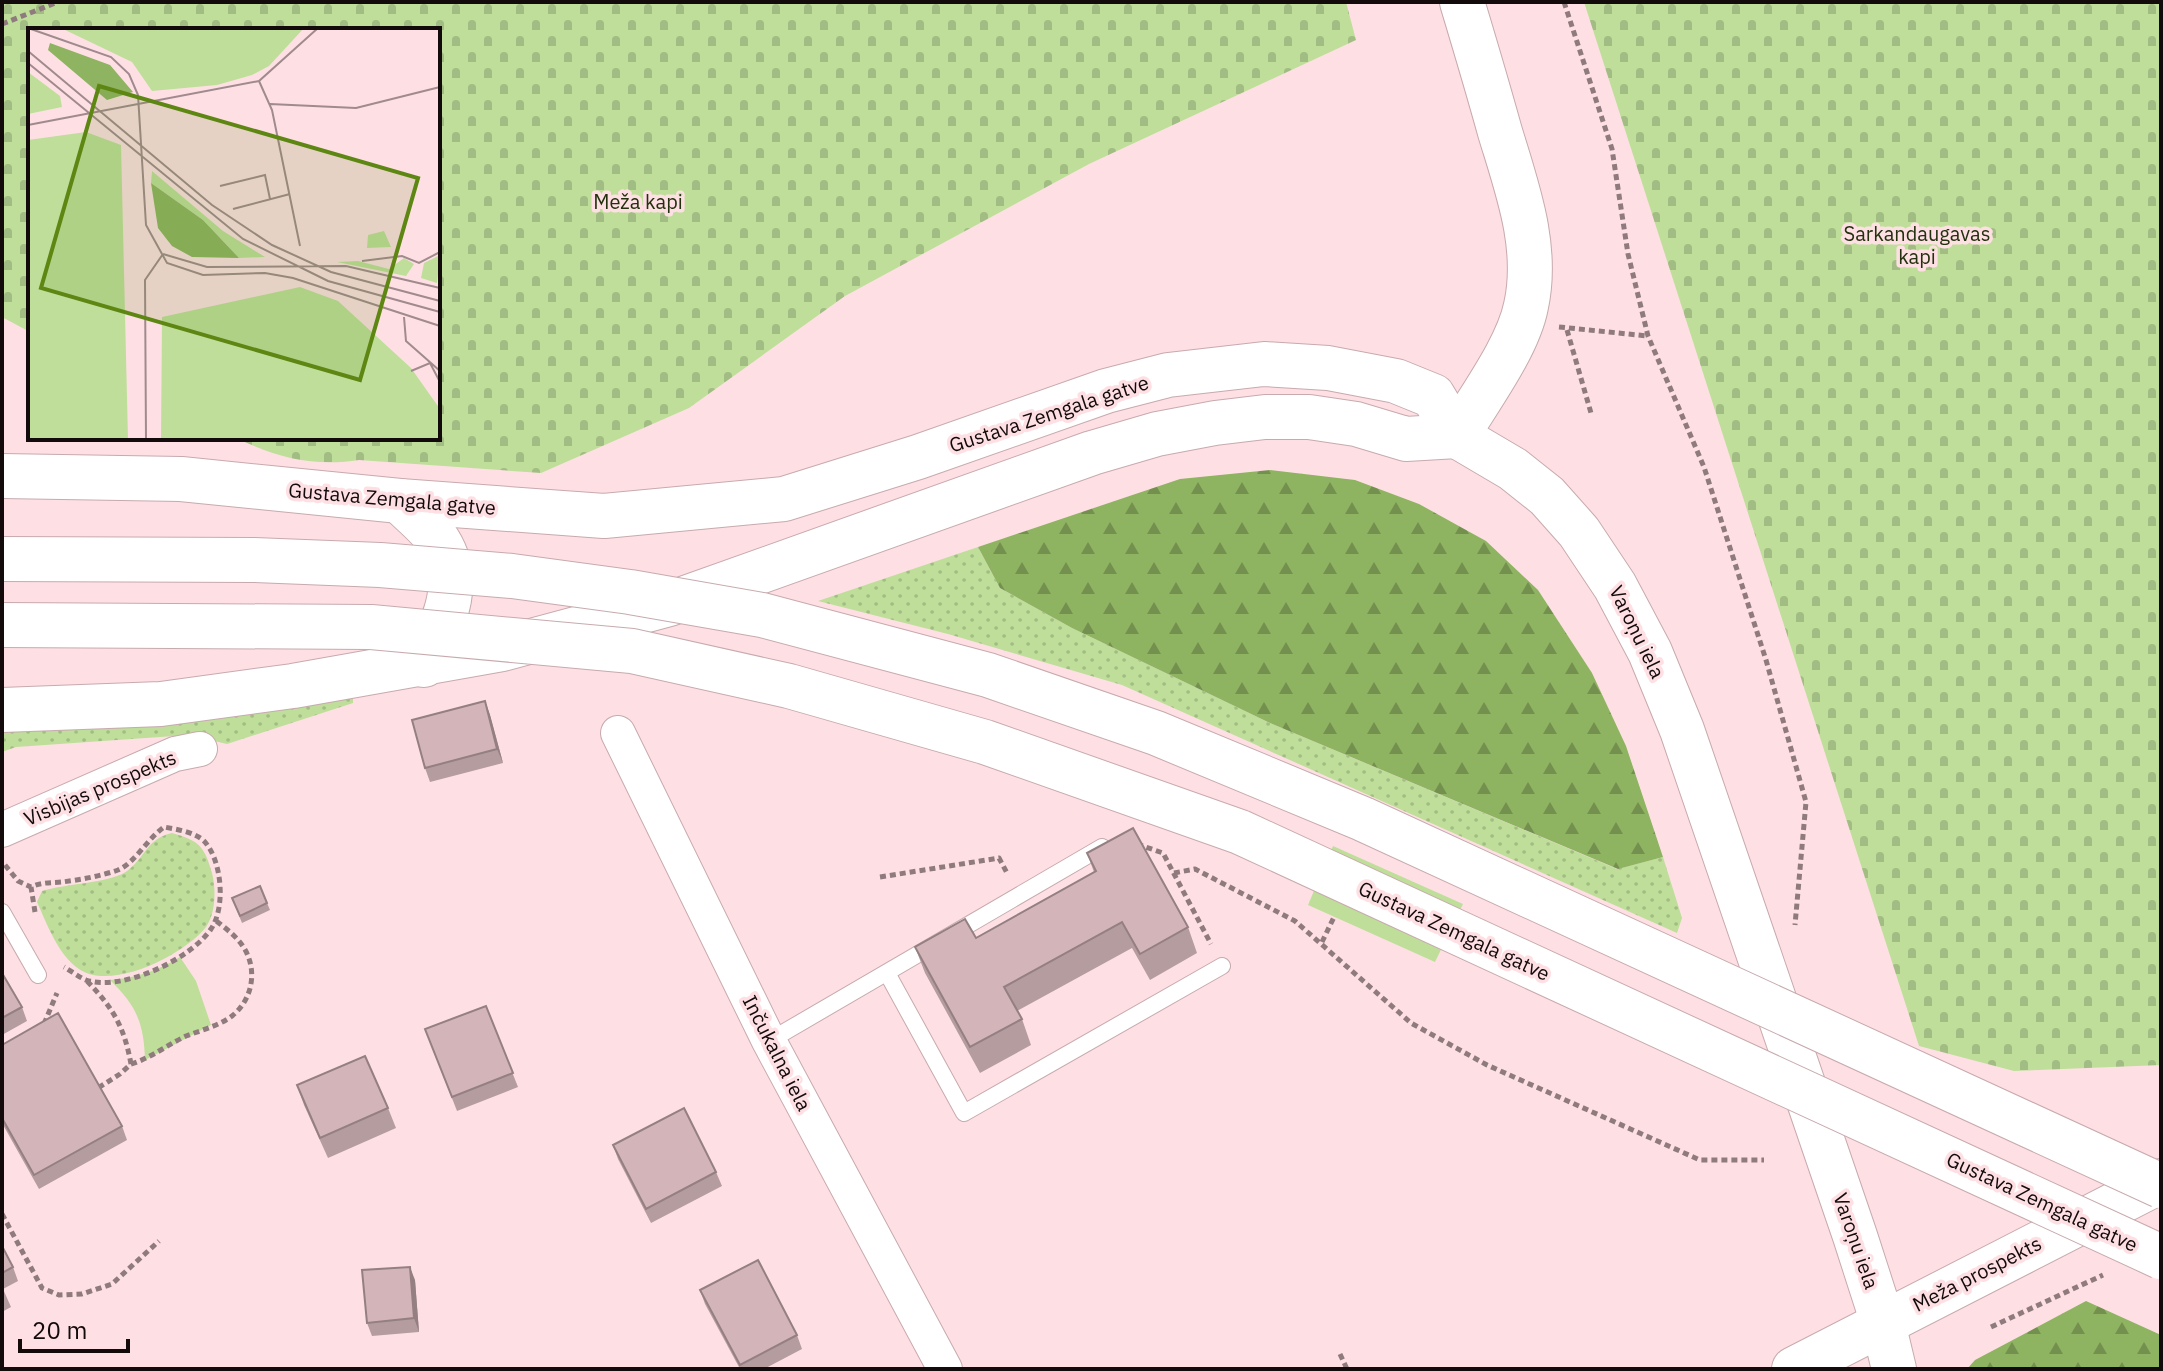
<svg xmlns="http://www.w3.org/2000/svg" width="2163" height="1371" font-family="'IBM Plex Sans',sans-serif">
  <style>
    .grass { fill: url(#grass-dots) }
    .forest { fill: url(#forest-firs) }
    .cemetery { fill: url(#cemetery-stones) }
    .park { fill: #bede9a }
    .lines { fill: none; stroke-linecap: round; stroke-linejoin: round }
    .lane-casing { stroke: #c7aaae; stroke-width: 18 }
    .street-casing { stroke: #c7aaae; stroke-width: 36 }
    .secondary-casing { stroke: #c7aaae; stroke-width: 46 }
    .path { stroke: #8f7b7d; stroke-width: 5; stroke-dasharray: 6 4; stroke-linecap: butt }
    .lane { stroke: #fff; stroke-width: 16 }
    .street { stroke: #fff; stroke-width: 34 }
    .secondary { stroke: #fff; stroke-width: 44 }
    .primary-bridge-casing { stroke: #c7aaae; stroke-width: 46; stroke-linecap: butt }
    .primary-bridge { stroke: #fff; stroke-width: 44 }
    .wall { fill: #b59c9f }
    .shaded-wall { fill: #947f82 }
    .building { fill: #d3b5b9; stroke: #947f82; stroke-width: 2 }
    .labels { text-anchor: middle; stroke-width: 7; stroke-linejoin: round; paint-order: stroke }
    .park-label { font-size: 20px; fill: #22300d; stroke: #fee0e4 }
    .street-label { font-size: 20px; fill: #130a0b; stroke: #fee0e4 }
    .inset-road { fill: none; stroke: #a08a8d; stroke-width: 2 }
    .view { fill: #5d8712; fill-opacity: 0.15; stroke: #5d8712; stroke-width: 4 }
    .inset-edge { fill: none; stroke: #130a0b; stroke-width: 4 }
  </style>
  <defs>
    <pattern id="grass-dots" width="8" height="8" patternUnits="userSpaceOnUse" patternTransform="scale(2)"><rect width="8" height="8" fill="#bede9a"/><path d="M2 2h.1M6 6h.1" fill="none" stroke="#a2bd83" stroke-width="1.8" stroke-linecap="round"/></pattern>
    <pattern id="forest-firs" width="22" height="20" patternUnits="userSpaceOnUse" patternTransform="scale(2)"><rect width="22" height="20" fill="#8eb361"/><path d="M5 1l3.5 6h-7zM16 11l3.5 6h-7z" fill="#73904e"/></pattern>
    <pattern id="cemetery-stones" width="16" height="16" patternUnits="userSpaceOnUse" patternTransform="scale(2)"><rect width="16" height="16" fill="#bede9a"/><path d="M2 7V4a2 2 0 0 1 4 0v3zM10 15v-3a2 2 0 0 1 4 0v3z" fill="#a2bd83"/></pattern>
  </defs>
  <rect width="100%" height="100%" fill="#fee0e4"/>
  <!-- grass -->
  <g class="grass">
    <path d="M978 547 1000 588 1072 628 1270 723 1617 869 1663 857 1682 918 1677 933 1122 685 948 634 818 601Z"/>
    <path d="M353 697V703L227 744 189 735 16 747 2 752V732L179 722Z"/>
    <path d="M172 833C199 841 204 845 212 873 216 889 216 913 206 927 185 954 112 992 79 969 58 955 47 924 37 902L42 891C64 884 106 883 124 873 145 860 145 839 172 833Z"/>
  </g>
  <!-- forest -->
  <g class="forest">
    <path d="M1270 470 1355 480 1419 504 1486 541 1538 590 1592 673 1626 746 1663 857 1618 869 1270 723 1072 628 1000 588 978 547 1180 479Z"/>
    <path d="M2086 1301 2161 1335V1369H1967L1975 1360Z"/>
  </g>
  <!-- cemetery -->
  <g class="cemetery">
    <path d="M2 2H1346L1356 40 1089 164 845 296 689 408 541 473 359 460C316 467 276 458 237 438H438V30H30V332L2 317Z"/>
    <path d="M1584 2H2161V1065L2014 1071 1919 1046Z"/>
  </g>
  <!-- park -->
  <g class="park">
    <path d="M1333 846 1463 904 1435 962 1308 905Z"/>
    <path d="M180 957 196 981 211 1025 145 1060C144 1023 136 1005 110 980 136 978 157 971 180 957Z"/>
  </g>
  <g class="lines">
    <defs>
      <g id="lane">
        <path d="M2 912 38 975"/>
        <path d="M887 973 964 1113 1222 966"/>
        <path d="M769 1041 1102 847"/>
      </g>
      <g id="street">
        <path d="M618 733 769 1041 945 1369"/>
        <path d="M2 830 175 754 200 749"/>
      </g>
      <g id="secondary">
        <path d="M1457 436C1479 399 1518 347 1526 306 1539 247 1517 188 1500 132 1488 89 1475 45 1462 2"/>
        <path d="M2 476 181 479 400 501 604 516 784 499 918 457 1106 391 1168 375 1264 364 1328 368 1396 381 1433 396 1457 436 1513 469 1547 496 1579 532 1615 586 1650 652 1682 730 1855 1236 1883 1323 1894 1369"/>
        <path d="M400 501C412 514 430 527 439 542 465 584 442 625 424 665"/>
        <path d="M2 710 161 704 293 686 502 649 669 604 1092 453 1157 434 1215 423 1265 417H1309L1356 424 1406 439 1457 436"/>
        <path d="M1794 1369 2161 1181"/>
      </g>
    </defs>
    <!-- lane casing -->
    <use href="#lane" class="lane-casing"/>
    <!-- street casing -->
    <use href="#street" class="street-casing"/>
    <!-- secondary casing -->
    <use href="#secondary" class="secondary-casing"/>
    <!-- path -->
    <g class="path">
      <path d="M1564 2 1612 149 1628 254 1648 336 1704 467 1766 660 1806 802 1795 925"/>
      <path d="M2 24 58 2"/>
      <path d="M1559 327 1648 336"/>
      <path d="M1567 330 1591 413"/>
      <path d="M1137 844 1163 853 1211 944"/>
      <path d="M5 865 18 881 31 887"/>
      <path d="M1174 873 1195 869 1295 921 1411 1023 1487 1065 1700 1160H1764"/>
      <path d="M880 877 999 858 1007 873"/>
      <path d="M35 912 31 887C42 882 50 883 62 882 79 880 101 876 118 870 135 863 147 839 164 827 175 829 195 832 204 841 222 860 226 907 211 929 191 959 122 992 86 980 79 977 71 971 64 967"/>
      <path d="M1322 942 1334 917"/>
      <path d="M87 981C113 1008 124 1026 131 1064L120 1074 98 1088"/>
      <path d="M44 1024 57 993"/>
      <path d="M131 1064C151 1058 167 1045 186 1036 199 1031 214 1027 226 1020 252 1005 260 970 242 945 235 935 224 927 215 920"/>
      <path d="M2 1214 42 1288 59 1295 82 1294 112 1284 159 1241"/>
      <path d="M1991 1327 2103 1275"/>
      <path d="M1340 1354 1347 1369"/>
    </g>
    <!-- lane -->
    <use href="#lane" class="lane"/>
    <!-- street -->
    <use href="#street" class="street"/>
    <!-- secondary -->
    <use href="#secondary" class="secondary"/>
    <defs>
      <g id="primary-bridge">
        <path d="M2 559 254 560 380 565 512 576 630 592 762 615 988 675 1156 733 1363 819 2161 1186"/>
        <path d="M2 625 371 627 632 651 789 686 985 742 1240 832 2161 1257"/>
      </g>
    </defs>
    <!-- primary-bridge casing -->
    <use href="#primary-bridge" class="primary-bridge-casing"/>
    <!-- primary-bridge -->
    <use href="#primary-bridge" class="primary-bridge"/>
  </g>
  <!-- wall -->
  <g class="wall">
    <path d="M485 701 490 715 503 763 430 782 425 768Z"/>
    <path d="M1087 853 1188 927 1197 953 1150 980 1132 948 1017 1011 1022 1019 1031 1045 980 1073 925 973 915 947 976 938 1094 872Z"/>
    <path d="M260 886 270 910 242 923 232 898Z"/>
    <path d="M2 973 22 1007 27 1021 2 1035Z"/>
    <path d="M486 1006 518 1087 457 1111 425 1029Z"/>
    <path d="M2 1045 122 1126 127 1140 39 1189 2 1123Z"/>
    <path d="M297 1085 388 1108 396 1128 328 1158 304 1105Z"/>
    <path d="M613 1145 716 1172 722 1186 651 1223 618 1159Z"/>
    <path d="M2 1246 13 1267 18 1281 3 1289 11 1307 2 1312Z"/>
    <path d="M415 1280 419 1332 372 1336 367 1323Z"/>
    <path d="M700 1290 797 1335 802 1349 764 1369H740L705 1304Z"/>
  </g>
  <!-- shaded-wall -->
  <g class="shaded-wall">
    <path d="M485 701 490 715 503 763 497 749Z"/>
    <path d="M410 1267 415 1280 419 1332 414 1318Z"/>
  </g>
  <!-- building -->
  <g class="building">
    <path d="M485 701 497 749 425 768 412 720Z"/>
    <path d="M1133 828 1188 927 1140 954 1122 922 1004 987 1022 1019 970 1047 915 947 965 919 976 938 1096 871 1087 853Z"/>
    <path d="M260 886 267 903 240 916 232 898Z"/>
    <path d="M2 973 22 1007 2 1018Z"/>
    <path d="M486 1006 513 1073 452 1097 425 1029Z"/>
    <path d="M58 1013 122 1126 34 1175 2 1118V1045Z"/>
    <path d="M365 1056 388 1108 320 1138 297 1085Z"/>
    <path d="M684 1108 716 1172 646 1209 613 1145Z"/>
    <path d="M2 1246 13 1267 2 1273Z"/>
    <path d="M758 1260 797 1335 740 1365 700 1290Z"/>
    <path d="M410 1267 414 1318 367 1323 362 1270Z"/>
  </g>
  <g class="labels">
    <!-- park labels -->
    <g class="park-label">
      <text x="638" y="209">Meža kapi</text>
      <text x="1917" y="241">Sarkandaugavas<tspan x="1917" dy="23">kapi</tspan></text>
    </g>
    <!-- street labels -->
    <g class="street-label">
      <text transform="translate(1049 414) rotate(-18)" y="7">Gustava Zemgala gatve</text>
      <text transform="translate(392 499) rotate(5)" y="7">Gustava Zemgala gatve</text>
      <text transform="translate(1637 632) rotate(64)" y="7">Varoņu iela</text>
      <text transform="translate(100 788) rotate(-23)" y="7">Visbijas prospekts</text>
      <text transform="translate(1454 931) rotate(25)" y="7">Gustava Zemgala gatve</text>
      <text transform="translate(777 1053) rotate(63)" y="7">Inčukalna iela</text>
      <text transform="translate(2042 1202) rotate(25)" y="7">Gustava Zemgala gatve</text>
      <text transform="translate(1856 1241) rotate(71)" y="7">Varoņu iela</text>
      <text transform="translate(1977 1274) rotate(-27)" y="7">Meža prospekts</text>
    </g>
  </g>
  <!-- overview -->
  <g transform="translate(28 28)">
    <rect width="412" height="412" fill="#fee0e4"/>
    <path d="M124 143 195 203 237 229 211 230 175 192 123 155ZM356 203 363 219 339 220 340 207ZM412 227 409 255 393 250 396 235ZM376 230 386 236 378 248 309 234 330 233 361 241Z" fill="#bede9a"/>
    <path d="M22 15 82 37 105 64 79 72 20 22ZM123 155 175 192 211 230 164 229 144 218 130 200Z" fill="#8eb361"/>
    <path d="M58 104 93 117 100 412H0V112ZM272 259 310 273 383 340 412 381V412H133L134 289Z" fill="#bede9a"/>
    <path d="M33 0H276L241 38 224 47 189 57 124 63 104 34ZM0 44 32 68 34 79 0 86Z" fill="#bede9a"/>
    <path class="inset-road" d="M0 0 83 29 101 46 110 67 118 197 139 235 175 247 237 245 265 250 412 298M0 23 184 177 244 217 303 244 412 273M0 35 215 211 300 253 412 284M231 53 244 82 272 218M242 76 328 80 412 59M0 97 231 53 290 0M192 158 237 147 242 171M205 181 262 166M135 226 179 239 318 238 412 260M334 233 374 228 391 235 412 224M376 289 378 313 412 343M383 343 402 335 412 354M118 412 117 252 135 226"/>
    <path class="view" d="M71 58 390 150 332 352 13 260Z"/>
    <rect width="412" height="412" class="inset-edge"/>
  </g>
  <!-- border -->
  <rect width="2163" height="1371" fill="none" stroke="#130a0b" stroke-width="8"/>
  <!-- scale -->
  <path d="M20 1339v12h108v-12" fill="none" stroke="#130a0b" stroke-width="4"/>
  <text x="32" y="1339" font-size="24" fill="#130a0b" stroke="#fee0e4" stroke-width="6" paint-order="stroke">20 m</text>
</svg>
